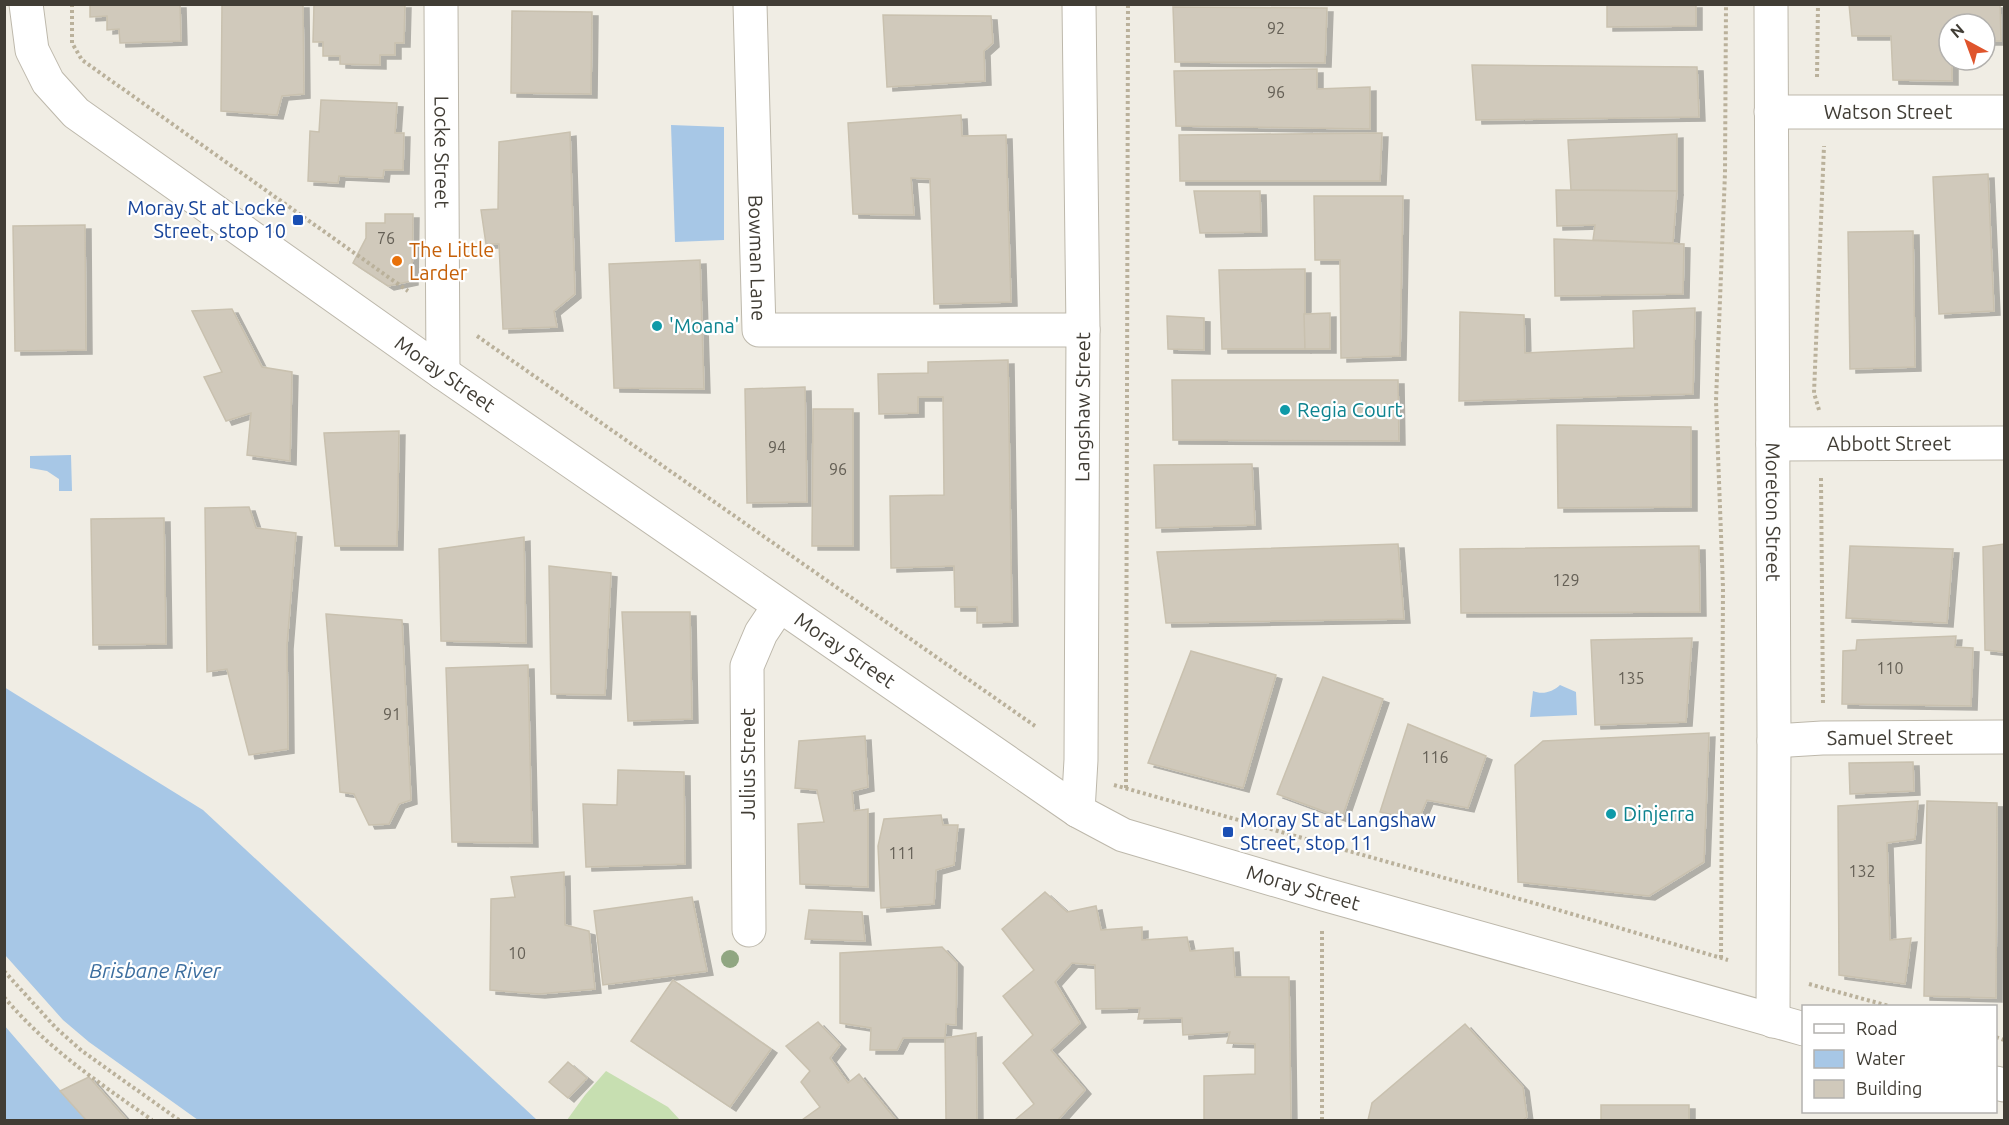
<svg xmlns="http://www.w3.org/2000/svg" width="2009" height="1125" font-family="Ubuntu,sans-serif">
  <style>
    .green { fill: #c7dfb1 }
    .water { fill: #a7c7e6 }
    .pier { fill: #f0ede4 }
    .building { fill: #d0c9bb; stroke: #c9c1af; stroke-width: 1.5; filter: url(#shadow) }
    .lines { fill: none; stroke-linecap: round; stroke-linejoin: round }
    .minor-casing { stroke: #bdb8ab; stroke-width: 35 }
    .path { stroke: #bab19b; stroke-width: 4; stroke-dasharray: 3 3; stroke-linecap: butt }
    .minor { stroke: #fff; stroke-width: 33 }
    .tree { fill: #90a681 }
    .transit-dot { fill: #1a4fb4; stroke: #fff; stroke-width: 2 }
    .food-dot { fill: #e8710a; stroke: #fff; stroke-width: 2 }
    .culture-dot { fill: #0f9aa8; stroke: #fff; stroke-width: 2 }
    .labels { text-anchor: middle; stroke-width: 4.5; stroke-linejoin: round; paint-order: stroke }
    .number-label { font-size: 16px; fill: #656056 }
    .street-label { font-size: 20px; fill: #413d35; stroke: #fff }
    .transit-label { font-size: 20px; fill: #164399; stroke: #fff; text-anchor: end }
    .food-label { font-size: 20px; fill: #c56008; stroke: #fff; text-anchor: start }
    .culture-label { font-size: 20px; fill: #0d838f; stroke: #fff; text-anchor: start }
    .water-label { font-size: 21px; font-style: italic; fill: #3c6e9f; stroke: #fff }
  </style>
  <defs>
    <filter id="shadow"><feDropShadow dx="6" dy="4" stdDeviation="0" flood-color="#0004"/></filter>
  </defs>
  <rect width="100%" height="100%" fill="#f0ede4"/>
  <!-- green -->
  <path class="green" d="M606 1071 668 1107 680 1120H567L585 1095Z"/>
  <!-- water -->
  <g class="water">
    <path d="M671 125 724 127V240L675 242Z"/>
    <path d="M71 455 72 491H59V479L47 471 30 468V456Z"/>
    <path d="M1560 685 1576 692 1577 715 1530 717 1533 691C1542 695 1553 692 1560 685Z"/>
    <path d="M4 687 203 810 537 1120H5Z"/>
  </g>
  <!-- pier -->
  <path class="pier" d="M5 955 63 1020 89 1042 198 1120H86L4 1025Z"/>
  <!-- building -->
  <g class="building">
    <path d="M90 4H180L181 41 120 43 119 29 107 30V16L90 17Z"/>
    <path d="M222 4H303L304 94 282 96 277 115 221 111Z"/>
    <path d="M314 4H405L404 43H395V55H380V65L340 64V56H323V42H313Z"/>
    <path d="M1607 4H1696V26L1607 27Z"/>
    <path d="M1849 4H2000L2001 41H1985V24H1949V60H1952V81L1893 80 1891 36H1852Z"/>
    <path d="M1173 7 1327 8 1325 63 1175 62Z"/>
    <path d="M512 11 592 12 591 94 511 93Z"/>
    <path d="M883 15 991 16 993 43 984 51 985 81 887 87Z"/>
    <path d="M1472 65 1697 67 1699 117 1476 120Z"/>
    <path d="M1317 69V89L1370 87V129L1176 126 1174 71Z"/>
    <path d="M321 100 397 103 395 133H404L403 170H384L383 178 339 176 338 183 308 181 310 131 319 132Z"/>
    <path d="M961 115 962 136 1006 135 1011 302 934 304 930 179 911 178 914 215 853 214 848 123Z"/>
    <path d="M570 132 575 294 554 311 557 327 503 329 499 244H486L481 210 498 209 499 142Z"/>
    <path d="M1382 133 1380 181H1180L1179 135Z"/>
    <path d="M1677 134V191L1571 190 1568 140Z"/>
    <path d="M1988 174 1994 311 1939 314 1933 177Z"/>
    <path d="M1556 190 1677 191 1673 243 1593 240 1595 225 1557 226Z"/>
    <path d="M1194 191H1260L1261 232 1200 233Z"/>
    <path d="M1314 196H1403L1400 356 1341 358 1340 260H1315Z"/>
    <path d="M385 214H413L412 281 388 286 353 263 366 238V223H385Z"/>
    <path d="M85 225 86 350 15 351 13 226Z"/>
    <path d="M1913 231 1915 367 1850 369 1848 232Z"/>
    <path d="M1554 239 1684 244 1683 294 1555 296Z"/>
    <path d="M700 260 704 389 614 388 609 264Z"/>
    <path d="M1305 269V349H1222L1219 270Z"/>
    <path d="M1695 308 1693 394 1459 401 1460 312 1524 315 1525 353 1634 348 1633 311Z"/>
    <path d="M232 309 262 367 292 372 290 461 247 455 251 413 226 421 204 377 222 372 192 311Z"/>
    <path d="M1330 313V349H1305L1304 314Z"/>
    <path d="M1167 316 1204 318V350L1168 349Z"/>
    <path d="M1008 360 1012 622 977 623V607H955L954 566 891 568 890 496 944 495 943 397H918V413L879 414 878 374 928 373V362Z"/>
    <path d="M1172 380H1398L1399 441 1173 440Z"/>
    <path d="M805 387 807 502 747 503 745 389Z"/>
    <path d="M813 409H853V546H812Z"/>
    <path d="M1557 425 1691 427V507L1558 508Z"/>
    <path d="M399 431 397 546H335L324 433Z"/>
    <path d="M1252 464 1255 525 1156 528 1154 465Z"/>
    <path d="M249 507 256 528 296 533 287 645 288 749 249 755 227 669 207 672 205 508Z"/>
    <path d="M164 518 166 644 93 645 91 519Z"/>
    <path d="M524 537 526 643 441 641 439 549Z"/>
    <path d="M1398 544 1404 619 1166 623 1157 552Z"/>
    <path d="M2004 544V652L1985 650 1983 547Z"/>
    <path d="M1699 546 1700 612 1461 613 1460 549Z"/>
    <path d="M1850 546 1953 549 1947 623 1846 618Z"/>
    <path d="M549 566 611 573 605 695 551 694Z"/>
    <path d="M622 612H690L692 719 628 721Z"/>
    <path d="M326 614 402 620 411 800 399 804 389 824 369 825 354 794 340 792Z"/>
    <path d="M1956 636 1955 647 1973 648 1971 706 1842 704 1843 651 1856 650 1857 640Z"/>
    <path d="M1692 638 1686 722 1595 725 1591 640Z"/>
    <path d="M1191 651 1276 675 1243 788 1148 763Z"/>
    <path d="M528 665 532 843 452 842 446 668Z"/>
    <path d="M1323 677 1383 699 1342 818 1277 794Z"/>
    <path d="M1408 724 1486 756 1468 808 1427 800 1418 821 1380 812Z"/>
    <path d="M1709 733 1704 862 1649 896 1518 882 1515 765 1543 741Z"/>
    <path d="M865 736 868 787 852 791 854 811 868 809V887L800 884 798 824 824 822 817 790 795 788 799 741Z"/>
    <path d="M1913 762 1914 791 1850 794 1849 763Z"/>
    <path d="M618 770 684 772 685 864 586 867 583 804 617 805Z"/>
    <path d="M1918 801 1915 839 1887 843 1890 940 1911 938 1905 984 1839 975 1838 806Z"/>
    <path d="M1927 801 1997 803 1996 998 1924 996Z"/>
    <path d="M941 815 943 825H958L954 865 936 870 934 904 881 908 878 846 884 819Z"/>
    <path d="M564 872 565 925 589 931 595 989 539 994 490 990 491 899 515 897 511 877Z"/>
    <path d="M1045 892 1067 912 1096 906 1101 930 1142 927V940L1187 937 1190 951 1233 948 1235 977H1289L1291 1120H1204V1076L1255 1074V1044L1227 1043 1230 1032 1183 1035 1182 1018 1138 1019 1140 1008 1096 1009 1095 965 1072 963 1055 982 1080 1023 1051 1050 1085 1090 1058 1120H1015L1034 1104 1003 1063 1033 1035 1003 996 1034 970 1002 929Z"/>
    <path d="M692 897 707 971 603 985 594 911Z"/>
    <path d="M809 910 862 912 865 941 805 939Z"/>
    <path d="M942 947 957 963 956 1025 946 1024 945 1038H903L897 1050H870L871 1028 840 1023V953Z"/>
    <path d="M673 980 771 1049 730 1107 631 1041Z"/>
    <path d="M818 1022 840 1045 830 1058 848 1083 859 1074 896 1120H802L820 1107 801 1082 810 1071 786 1046Z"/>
    <path d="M1465 1024 1523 1087 1527 1117 1523 1120H1368L1372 1103Z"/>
    <path d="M976 1033 977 1120H946L945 1038Z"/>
    <path d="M568 1062 587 1078 568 1098 549 1082Z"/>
    <path d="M89 1077 127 1120H86L60 1091Z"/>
    <rect x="1601" y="1105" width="88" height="15"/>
  </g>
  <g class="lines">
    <defs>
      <g id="minor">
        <path id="s1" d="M26 4 32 50 48 82 76 113 443 373 1078 811 1123 835 1323 894 1804 1029"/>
        <path id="s2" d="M441 4 443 373"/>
        <path id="s3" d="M750 4 759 330H1083"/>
        <path id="s4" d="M1771 4 1774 741 1773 1021"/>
        <path id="s5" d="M1771 112H2004"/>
        <path id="s6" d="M1773 444 2004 443"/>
        <path id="s7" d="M1774 741 1822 738 2004 737"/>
        <path id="s8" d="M1078 811 1081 760 1083 330 1079 4"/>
        <path d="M749 930 747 666 761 633 779 606"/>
        <path d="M1996 1083 2004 1085"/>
      </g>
    </defs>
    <!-- minor casing -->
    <use href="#minor" class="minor-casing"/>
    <!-- path -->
    <g class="path">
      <path d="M72 4V43L82 60 408 291"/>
      <path d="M1817 77 1818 4"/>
      <path d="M477 336 1035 726"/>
      <path d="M1819 410 1814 393 1824 146"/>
      <path d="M1821 478 1823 704"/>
      <path d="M1114 785 1555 909 1728 960"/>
      <path d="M1126 788 1128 4"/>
      <path d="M1721 958 1723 588 1716 401 1725 173 1726 4"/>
      <path d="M4 971 56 1028 82 1051 179 1120"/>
      <path d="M1809 984 1889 1006"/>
      <path d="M4 997C48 1049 98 1082 152 1120"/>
      <path d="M1996 1037 2004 1040"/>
      <path d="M1322 1120V929"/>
    </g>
    <!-- minor -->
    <use href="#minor" class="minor"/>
  </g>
  <!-- trees -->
  <circle class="tree" cx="730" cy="959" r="9"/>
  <!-- markers -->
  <g class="transit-dot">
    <rect x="292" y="214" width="12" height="12" rx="3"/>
    <rect x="1222" y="826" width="12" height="12" rx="3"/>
  </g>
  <circle class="food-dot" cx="397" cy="261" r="6"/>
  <g class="culture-dot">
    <circle cx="657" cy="326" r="6"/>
    <circle cx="1285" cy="410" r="6"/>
    <circle cx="1611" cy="814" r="6"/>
  </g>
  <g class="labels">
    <!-- number labels -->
    <g class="number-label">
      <text x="1276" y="34">92</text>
      <text x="1276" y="98">96</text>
      <text x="386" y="244">76</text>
      <text x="777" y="453">94</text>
      <text x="838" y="475">96</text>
      <text x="1566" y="586">129</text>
      <text x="1890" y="674">110</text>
      <text x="1631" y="684">135</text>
      <text x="392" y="720">91</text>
      <text x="1435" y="763">116</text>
      <text x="902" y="859">111</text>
      <text x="1862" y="877">132</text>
      <text x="517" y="959">10</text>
    </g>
    <!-- street labels -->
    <g class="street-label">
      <text dy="7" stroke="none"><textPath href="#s5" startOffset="117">Watson Street</textPath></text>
      <text dy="7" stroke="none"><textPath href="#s2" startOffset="148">Locke Street</textPath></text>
      <text dy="7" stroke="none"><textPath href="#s3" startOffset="254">Bowman Lane</textPath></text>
      <text dy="7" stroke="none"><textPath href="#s1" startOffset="576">Moray Street</textPath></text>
      <text dy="7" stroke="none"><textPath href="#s8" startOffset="404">Langshaw Street</textPath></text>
      <text dy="7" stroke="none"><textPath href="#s6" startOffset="116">Abbott Street</textPath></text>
      <text dy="7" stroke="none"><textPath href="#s4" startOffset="508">Moreton Street</textPath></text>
      <text dy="7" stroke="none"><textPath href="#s1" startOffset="1062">Moray Street</textPath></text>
      <text dy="7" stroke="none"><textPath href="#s7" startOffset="116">Samuel Street</textPath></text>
      <text transform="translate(748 764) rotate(-90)" y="7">Julius Street</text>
      <text dy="7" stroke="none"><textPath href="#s1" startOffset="1584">Moray Street</textPath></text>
    </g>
    <!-- transit labels -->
    <g class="transit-label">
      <text x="286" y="215">Moray St at Locke<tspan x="286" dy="23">Street, stop 10</tspan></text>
      <text x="1240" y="827" text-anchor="start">Moray St at Langshaw<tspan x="1240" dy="23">Street, stop 11</tspan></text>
    </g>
    <!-- food labels -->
    <g class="food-label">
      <text x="409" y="257">The Little<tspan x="409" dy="23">Larder</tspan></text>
    </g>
    <!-- culture labels -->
    <g class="culture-label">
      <text x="669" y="333">'Moana'</text>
      <text x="1297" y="417">Regia Court</text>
      <text x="1623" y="821">Dinjerra</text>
    </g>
    <!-- water labels -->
    <g class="water-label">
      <text x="155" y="978">Brisbane River</text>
    </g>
  </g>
  <!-- border -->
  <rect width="2009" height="1125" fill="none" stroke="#413d35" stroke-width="12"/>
  <!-- legend -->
  <rect x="1802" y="1005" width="195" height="108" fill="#ffffff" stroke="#b3b1ae" stroke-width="1.5"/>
  <rect x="1814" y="1024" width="30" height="9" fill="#ffffff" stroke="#b3b1ae" stroke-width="1.5"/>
  <text x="1856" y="1035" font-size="18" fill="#413d35">Road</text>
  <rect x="1814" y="1050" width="30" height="18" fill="#a7c7e6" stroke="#b3b1ae" stroke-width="1.5"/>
  <text x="1856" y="1065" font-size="18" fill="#413d35">Water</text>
  <rect x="1814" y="1080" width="30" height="18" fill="#d0c9bb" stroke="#b3b1ae" stroke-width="1.5"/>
  <text x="1856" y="1095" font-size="18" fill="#413d35">Building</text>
  <!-- north arrow -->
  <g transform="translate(1967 42) rotate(319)"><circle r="28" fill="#ffffff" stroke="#b3b1ae" stroke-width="1.5"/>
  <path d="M0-4.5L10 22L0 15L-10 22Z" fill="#df542c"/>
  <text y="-9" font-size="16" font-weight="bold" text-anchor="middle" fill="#413d35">N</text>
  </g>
</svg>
